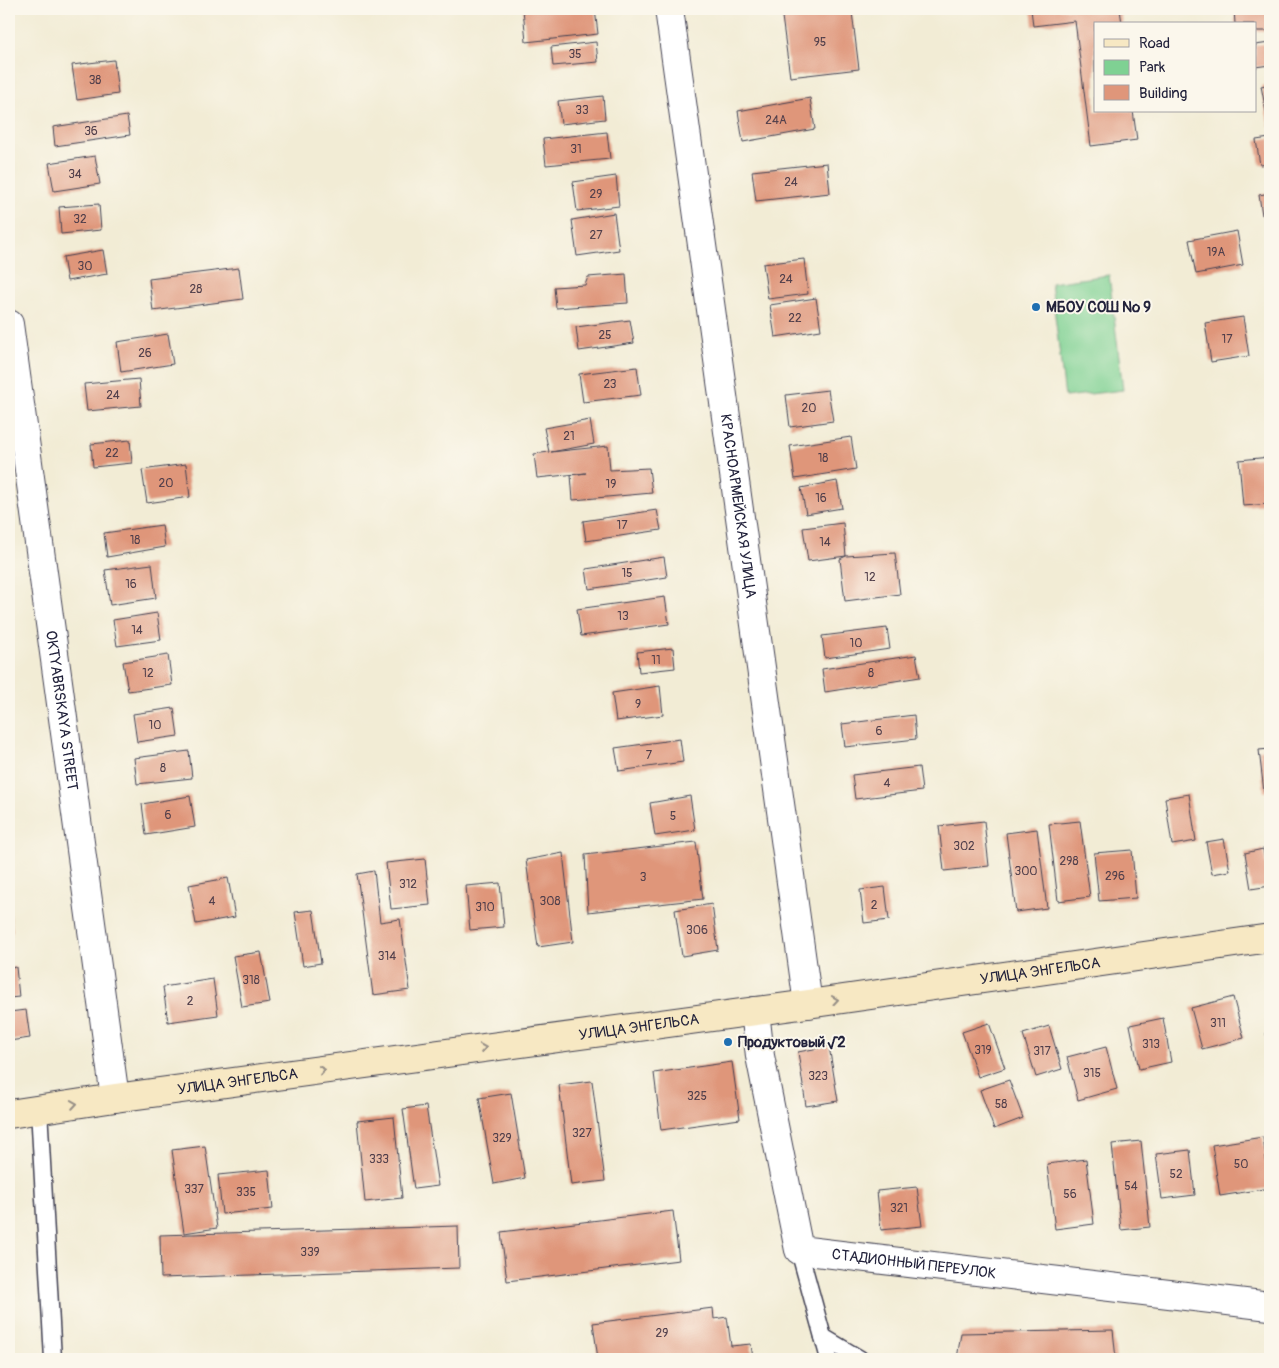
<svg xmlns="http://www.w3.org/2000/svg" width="1279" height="1368" font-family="Pangolin,sans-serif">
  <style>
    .green { fill: #7fd193; stroke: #507a67 }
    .building { fill: #df967a }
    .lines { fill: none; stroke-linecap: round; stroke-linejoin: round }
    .lane-casing { stroke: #414052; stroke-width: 19 }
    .street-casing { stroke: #414052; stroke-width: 30 }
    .secondary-casing { stroke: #414052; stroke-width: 30 }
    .lane { stroke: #fff; stroke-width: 16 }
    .street { stroke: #fff; stroke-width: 28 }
    .secondary { stroke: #f7e8c3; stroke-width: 28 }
    .oneway { stroke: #978f86 }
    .poi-dot { fill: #1f6fb2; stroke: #fbf7ec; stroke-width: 2 }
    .labels { text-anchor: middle; stroke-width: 4; stroke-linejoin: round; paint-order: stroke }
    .number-label { font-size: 12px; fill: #513f4b }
    .poi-label { font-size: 15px; font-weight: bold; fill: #22223b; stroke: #fbf7ec; text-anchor: start }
    .street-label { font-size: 15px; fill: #22223b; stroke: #fbf7ec }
  </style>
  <rect width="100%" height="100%" fill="#fbf7ec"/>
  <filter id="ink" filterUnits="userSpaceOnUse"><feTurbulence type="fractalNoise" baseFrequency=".02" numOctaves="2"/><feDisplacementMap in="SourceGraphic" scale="10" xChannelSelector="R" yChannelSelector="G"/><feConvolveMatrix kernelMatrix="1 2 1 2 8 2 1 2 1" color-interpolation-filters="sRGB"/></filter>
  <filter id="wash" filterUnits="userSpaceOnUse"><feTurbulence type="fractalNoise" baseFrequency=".0096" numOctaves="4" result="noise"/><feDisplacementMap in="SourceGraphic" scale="20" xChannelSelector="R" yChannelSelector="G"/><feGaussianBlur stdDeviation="1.12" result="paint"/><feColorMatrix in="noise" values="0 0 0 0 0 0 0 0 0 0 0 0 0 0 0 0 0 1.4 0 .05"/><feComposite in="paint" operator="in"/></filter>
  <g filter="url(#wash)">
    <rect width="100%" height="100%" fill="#f2ecd5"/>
    <!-- green -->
    <path class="green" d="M1109 275 1123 390 1065 397 1051 283Z"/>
    <g id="blocks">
      <!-- building -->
      <g class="building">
        <path d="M523 9H595L598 34 526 42Z"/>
        <path d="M781 9H828L829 14 852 12 859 69 790 77Z"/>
        <path d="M1031 9H1120L1122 24H1095V111H1133L1137 140 1091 146 1075 21 1033 26Z"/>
        <path d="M1234 9H1270V31H1255V24H1235Z"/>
        <path d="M596 42 598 62 553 66 551 47Z"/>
        <path d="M1270 43V65L1255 67V45Z"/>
        <path d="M114 60 118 94 77 100 72 65Z"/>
        <path d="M1270 84V127H1269L1261 86Z"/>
        <path d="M603 96 605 119 561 124 558 101Z"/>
        <path d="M810 98 815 129 743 142 738 111Z"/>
        <path d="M127 116 130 135 55 146 53 127Z"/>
        <path d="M607 132 610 159 546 165 543 139Z"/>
        <path d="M1270 138V164L1260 165 1256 140Z"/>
        <path d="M95 156 100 184 54 191 49 163Z"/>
        <path d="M827 163 830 193 756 201 752 171Z"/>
        <path d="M616 176 619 206 577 211 573 182Z"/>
        <path d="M1270 193V213L1262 215 1259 195Z"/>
        <path d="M99 204 101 230 61 234 59 207Z"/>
        <path d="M614 213 619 250 577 256 572 220Z"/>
        <path d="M1237 231 1243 265 1196 274 1189 240Z"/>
        <path d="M103 250 107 274 67 281 63 257Z"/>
        <path d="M804 259 808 294 768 299 763 264Z"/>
        <path d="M239 268 243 299 153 311 149 279Z"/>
        <path d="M626 274 628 303 556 308 554 287 585 285 588 277Z"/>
        <path d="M816 298 821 330 775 337 770 305Z"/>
        <path d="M1243 317 1249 356 1211 362 1205 323Z"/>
        <path d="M630 320 634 343 579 351 576 327Z"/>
        <path d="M168 334 173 364 121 372 117 342Z"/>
        <path d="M637 367 641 395 583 402 579 374Z"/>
        <path d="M139 379 141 406 87 411 84 384Z"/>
        <path d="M828 390 833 421 790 427 786 395Z"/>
        <path d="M590 420 594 444 551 452 608 446 610 470 649 468 652 493 573 500 571 475 586 473 537 478 534 454 549 452 544 428Z"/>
        <path d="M851 437 856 469 795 479 790 446Z"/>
        <path d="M130 440 132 463 93 467 91 444Z"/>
        <path d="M1270 457V504L1243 506 1239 460Z"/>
        <path d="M186 464 190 497 147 503 142 470Z"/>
        <path d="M837 481 842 508 806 514 801 488Z"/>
        <path d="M657 510 661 530 586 541 583 521Z"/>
        <path d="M843 523 846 556 808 561 803 528Z"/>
        <path d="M162 525 165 547 107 557 104 533Z"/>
        <path d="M895 553 900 594 845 601 840 559 846 556Z"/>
        <path d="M664 557 667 577 589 589 586 569Z"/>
        <path d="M152 564 156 598 110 605 105 570Z"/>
        <path d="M665 597 669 624 581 636 577 609Z"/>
        <path d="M157 613 161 640 117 646 113 620Z"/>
        <path d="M887 628 890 649 825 658 822 636Z"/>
        <path d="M673 648 675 668 639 672 637 652Z"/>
        <path d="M168 655 172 685 128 691 123 662Z"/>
        <path d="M916 655 920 677 825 692 822 669Z"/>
        <path d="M660 686 663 715 616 721 612 693Z"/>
        <path d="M174 708 178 736 137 742 133 714Z"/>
        <path d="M914 715 916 739 845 747 842 724Z"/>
        <path d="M680 739 683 762 619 771 615 748Z"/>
        <path d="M1270 749V791L1264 792 1259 750Z"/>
        <path d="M189 751 192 778 137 784 134 758Z"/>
        <path d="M919 767 922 791 855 799 852 775Z"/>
        <path d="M1189 794 1196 841 1172 845 1165 798Z"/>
        <path d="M190 796 195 827 146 835 142 804Z"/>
        <path d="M690 796 695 830 655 836 650 803Z"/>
        <path d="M984 821 989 866 944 871 939 826Z"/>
        <path d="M1080 821 1090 897 1058 901 1049 824Z"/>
        <path d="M1037 829 1047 908 1016 912 1006 833Z"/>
        <path d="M1224 839 1230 871 1212 874 1206 842Z"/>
        <path d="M696 842 703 899 588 912 585 855Z"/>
        <path d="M1263 849 1270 886 1251 889 1245 853Z"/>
        <path d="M1132 850 1136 898 1099 901 1094 853Z"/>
        <path d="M563 853 573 942 538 947 526 860Z"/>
        <path d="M425 859 430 905 391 909 386 863Z"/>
        <path d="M374 871 380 922 400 919 410 990 373 995 357 874Z"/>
        <path d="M228 878 235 917 196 924 189 885Z"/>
        <path d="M500 883 504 927 470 930 466 886Z"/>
        <path d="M885 887 889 920 864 923 860 890Z"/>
        <path d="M712 904 718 950 682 956 675 910Z"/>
        <path d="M313 910 321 963 303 966 295 912Z"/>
        <path d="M9 913H10L13 932 9 933Z"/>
        <path d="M261 952 270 1003 242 1007 233 956Z"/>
        <path d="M16 967 19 997 9 998V968Z"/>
        <path d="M213 979 218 1015 168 1022 163 987Z"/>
        <path d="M1233 997 1244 1038 1202 1049 1191 1008Z"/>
        <path d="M26 1010 30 1038 9 1041V1012Z"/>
        <path d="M1163 1018 1171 1062 1139 1069 1130 1025Z"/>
        <path d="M989 1023 1005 1068 978 1077 962 1032Z"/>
        <path d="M1049 1026 1062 1069 1036 1077 1023 1034Z"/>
        <path d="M1270 1032V1055H1269L1266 1033Z"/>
        <path d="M829 1046 838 1101 806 1106 798 1052Z"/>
        <path d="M1106 1047 1117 1089 1078 1100 1067 1057Z"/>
        <path d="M732 1062 740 1119 661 1130 654 1073Z"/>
        <path d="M1009 1080 1023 1118 994 1129 980 1090Z"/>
        <path d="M592 1081 605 1181 571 1185 559 1085Z"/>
        <path d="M511 1093 525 1178 494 1184 479 1098Z"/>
        <path d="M426 1106 438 1186 414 1189 403 1109Z"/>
        <path d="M394 1117 402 1198 365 1202 357 1121Z"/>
        <path d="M1263 1137 1270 1188 1220 1196 1212 1145Z"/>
        <path d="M1141 1141 1150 1227 1121 1230 1112 1144Z"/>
        <path d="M205 1146 217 1228 184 1233 172 1150Z"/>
        <path d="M1190 1150 1195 1195 1162 1199 1156 1154Z"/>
        <path d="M1086 1159 1094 1224 1055 1229 1047 1164Z"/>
        <path d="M269 1170 273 1209 222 1214 218 1175Z"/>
        <path d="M917 1187 922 1226 881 1230 877 1191Z"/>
        <path d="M673 1211 679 1260 507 1281 501 1232Z"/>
        <path d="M458 1226 459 1268 161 1278 160 1235Z"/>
        <path d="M713 1308 714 1319 727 1317 731 1346 751 1344 753 1359H598L593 1323Z"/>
        <path d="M1113 1330 1116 1359H957L961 1333Z"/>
      </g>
    </g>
  </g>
  <g filter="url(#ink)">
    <use href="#blocks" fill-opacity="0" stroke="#414052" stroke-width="1"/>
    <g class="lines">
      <defs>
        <g id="lane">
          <path d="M39 1109 53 1359"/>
          <path d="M799 1250 829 1359"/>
          <path d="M823 1337 860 1359"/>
        </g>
        <g id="street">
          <path id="s1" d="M669 9 808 1004"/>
          <path id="s2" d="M9 324 115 1098"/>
          <path id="s3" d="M755 1011 760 1056 799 1250 1270 1306"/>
        </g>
        <g id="secondary">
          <path id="s4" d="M9 1114 115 1098 808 1004 1270 938"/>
        </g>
      </defs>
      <!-- lane casing -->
      <use href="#lane" class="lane-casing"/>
      <!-- street casing -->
      <use href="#street" class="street-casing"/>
      <!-- secondary casing -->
      <use href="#secondary" class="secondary-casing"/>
      <!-- lane -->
      <use href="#lane" class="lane"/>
      <!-- street -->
      <use href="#street" class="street"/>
      <!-- secondary -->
      <use href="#secondary" class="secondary"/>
    </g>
    <!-- one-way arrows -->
    <defs><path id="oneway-chevron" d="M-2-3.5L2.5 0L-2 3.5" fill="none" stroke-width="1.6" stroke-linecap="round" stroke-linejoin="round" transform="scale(1.25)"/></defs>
    <g class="oneway">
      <use href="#oneway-chevron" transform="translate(835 1000) rotate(-8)"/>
      <use href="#oneway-chevron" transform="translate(483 1048) rotate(-8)"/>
      <use href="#oneway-chevron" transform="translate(322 1070) rotate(-8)"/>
      <use href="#oneway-chevron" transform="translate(74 1104) rotate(-9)"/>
    </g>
  </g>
  <!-- markers -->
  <g class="poi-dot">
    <circle cx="1036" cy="307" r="5"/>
    <circle cx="728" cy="1042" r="5"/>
  </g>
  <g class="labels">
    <!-- number labels -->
    <g class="number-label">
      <text x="820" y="46">95</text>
      <text x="575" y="58">35</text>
      <text x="95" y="84">38</text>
      <text x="582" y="114">33</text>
      <text x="776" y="124">24А</text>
      <text x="91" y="135">36</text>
      <text x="576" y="153">31</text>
      <text x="75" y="178">34</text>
      <text x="791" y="186">24</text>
      <text x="596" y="198">29</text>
      <text x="80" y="223">32</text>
      <text x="596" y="239">27</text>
      <text x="1216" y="256">19А</text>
      <text x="85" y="270">30</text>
      <text x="786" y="283">24</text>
      <text x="196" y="293">28</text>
      <text x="795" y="322">22</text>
      <text x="605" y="339">25</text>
      <text x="1227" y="343">17</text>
      <text x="145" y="357">26</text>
      <text x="610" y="388">23</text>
      <text x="113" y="399">24</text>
      <text x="809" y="412">20</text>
      <text x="569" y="440">21</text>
      <text x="112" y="457">22</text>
      <text x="823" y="462">18</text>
      <text x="166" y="487">20</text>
      <text x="611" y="488">19</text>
      <text x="821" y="502">16</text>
      <text x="622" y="529">17</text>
      <text x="135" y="544">18</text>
      <text x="825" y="546">14</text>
      <text x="627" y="577">15</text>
      <text x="870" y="581">12</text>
      <text x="131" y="588">16</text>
      <text x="623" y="620">13</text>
      <text x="137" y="634">14</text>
      <text x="856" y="647">10</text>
      <text x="656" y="664">11</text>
      <text x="148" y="677">12</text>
      <text x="871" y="677">8</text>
      <text x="638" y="708">9</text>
      <text x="155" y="729">10</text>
      <text x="879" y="735">6</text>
      <text x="649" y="759">7</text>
      <text x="163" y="772">8</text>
      <text x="887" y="787">4</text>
      <text x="168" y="819">6</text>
      <text x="673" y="820">5</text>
      <text x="964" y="850">302</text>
      <text x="1069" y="865">298</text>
      <text x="1026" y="875">300</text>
      <text x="1115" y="880">296</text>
      <text x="643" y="881">3</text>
      <text x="408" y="888">312</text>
      <text x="212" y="905">4</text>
      <text x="550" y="905">308</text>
      <text x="874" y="909">2</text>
      <text x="485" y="911">310</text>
      <text x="697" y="934">306</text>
      <text x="387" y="960">314</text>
      <text x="251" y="984">318</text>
      <text x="190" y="1005">2</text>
      <text x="1218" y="1027">311</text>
      <text x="1151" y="1048">313</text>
      <text x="983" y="1054">319</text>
      <text x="1042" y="1055">317</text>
      <text x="1092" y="1077">315</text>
      <text x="818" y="1080">323</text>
      <text x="697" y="1100">325</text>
      <text x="1001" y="1108">58</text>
      <text x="582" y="1137">327</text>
      <text x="502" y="1142">329</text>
      <text x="379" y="1163">333</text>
      <text x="1241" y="1168">50</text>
      <text x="1176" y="1178">52</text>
      <text x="1131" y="1190">54</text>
      <text x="194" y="1193">337</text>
      <text x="246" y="1196">335</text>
      <text x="1070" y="1198">56</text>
      <text x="899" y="1212">321</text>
      <text x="310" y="1256">339</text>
      <text x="662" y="1337">29</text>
    </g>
    <!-- poi labels -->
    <g class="poi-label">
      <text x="1046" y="312">МБОУ СОШ № 9</text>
      <text x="738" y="1047">Продуктовый √2</text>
    </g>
    <!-- street labels -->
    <g class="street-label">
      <text dy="5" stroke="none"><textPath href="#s1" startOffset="502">КРАСНОАРМЕЙСКАЯ УЛИЦА</textPath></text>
      <text dy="5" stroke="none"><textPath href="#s2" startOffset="390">OKTYABRSKAYA STREET</textPath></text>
      <text dy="5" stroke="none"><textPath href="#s4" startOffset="1041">УЛИЦА ЭНГЕЛЬСА</textPath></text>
      <text dy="5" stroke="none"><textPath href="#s4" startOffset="636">УЛИЦА ЭНГЕЛЬСА</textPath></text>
      <text dy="5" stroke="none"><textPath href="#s4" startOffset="231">УЛИЦА ЭНГЕЛЬСА</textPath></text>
      <text dy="5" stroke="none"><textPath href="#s3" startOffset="359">СТАДИОННЫЙ ПЕРЕУЛОК</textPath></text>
    </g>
  </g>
  <!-- margin -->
  <rect width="1279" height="1368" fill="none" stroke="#fbf7ec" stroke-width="30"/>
  <!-- legend -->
  <rect x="1094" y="22" width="162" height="90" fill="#fbf7ec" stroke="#a4a2a5"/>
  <rect x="1104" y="39" width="25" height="8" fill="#f7e8c3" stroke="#a4a2a5"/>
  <text x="1139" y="48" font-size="15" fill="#22223b">Road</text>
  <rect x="1104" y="60" width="25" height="15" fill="#7fd193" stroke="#a4a2a5"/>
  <text x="1139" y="72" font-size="15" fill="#22223b">Park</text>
  <rect x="1104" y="85" width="25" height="15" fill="#df967a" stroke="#a4a2a5"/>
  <text x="1139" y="98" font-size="15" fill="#22223b">Building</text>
</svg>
